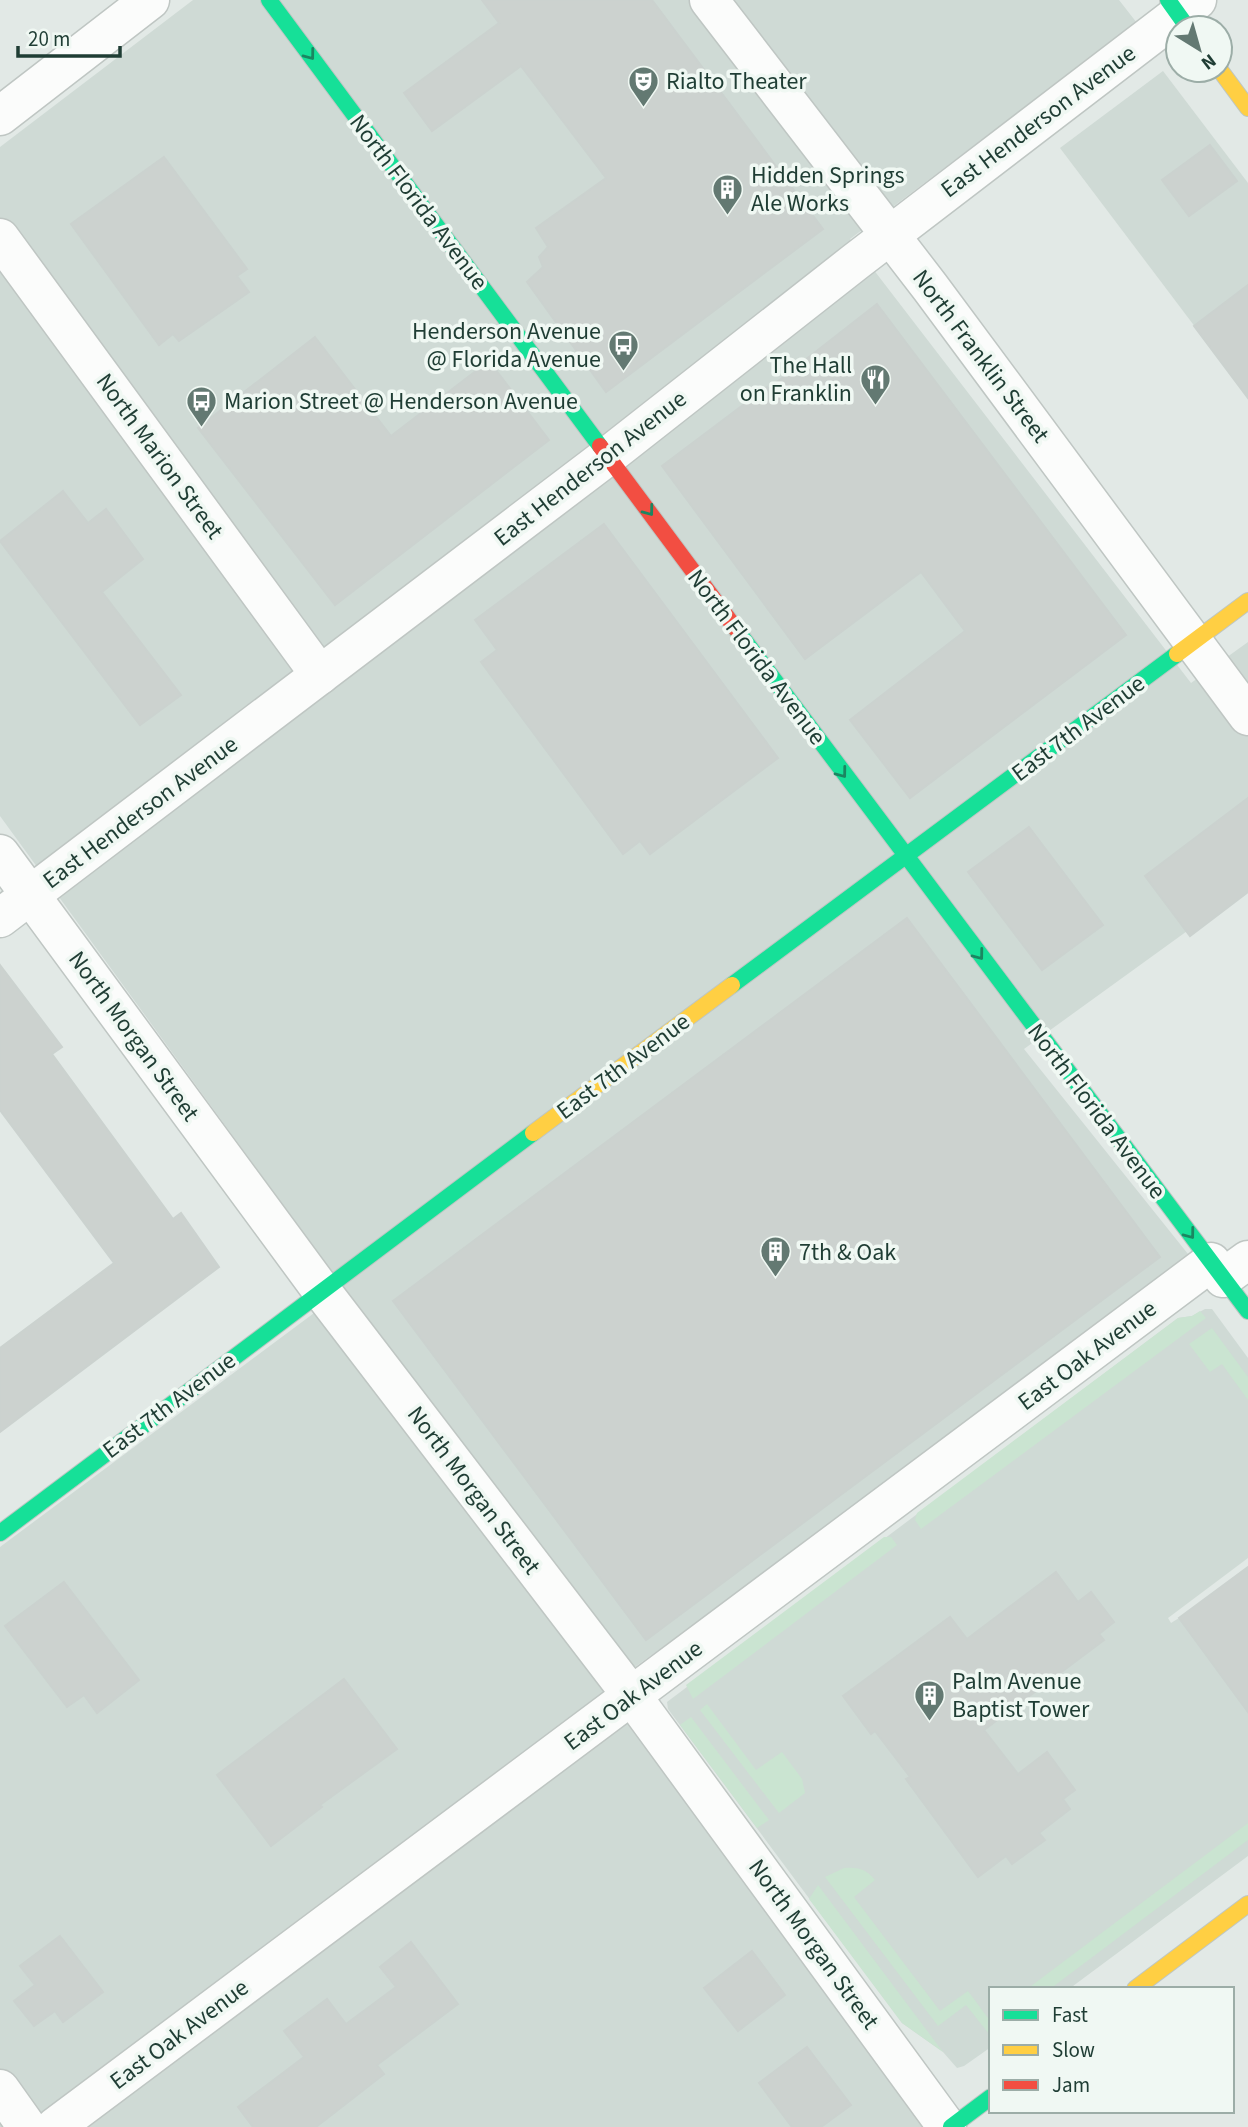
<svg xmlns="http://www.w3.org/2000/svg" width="1248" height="2127" font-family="'Source Sans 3',sans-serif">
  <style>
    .built { fill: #cfdad5 }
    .green { fill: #cae4d1 }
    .building { fill: #ccd2cf; stroke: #cbd2cf; stroke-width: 2 }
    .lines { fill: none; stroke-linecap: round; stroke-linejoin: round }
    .street-casing { stroke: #bfc6c3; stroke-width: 41 }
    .fast-casing { stroke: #bec6c3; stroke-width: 18 }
    .slow-casing { stroke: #bec6c3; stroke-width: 18 }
    .jam-casing { stroke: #bec6c3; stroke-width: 18 }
    .street { stroke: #fbfcfb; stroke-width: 38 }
    .fast { stroke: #16e098; stroke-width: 16 }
    .slow { stroke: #ffcf43; stroke-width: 16 }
    .jam { stroke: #f24e42; stroke-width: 16 }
    .oneway { stroke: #1b8661 }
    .labels { text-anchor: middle; stroke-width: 7; stroke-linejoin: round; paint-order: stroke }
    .poi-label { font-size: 24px; fill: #1f3d34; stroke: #f0f8f3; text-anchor: start }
    .street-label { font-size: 24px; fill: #1f3d34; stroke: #f0f8f3 }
  </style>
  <rect width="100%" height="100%" fill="#e2e9e6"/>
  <!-- built -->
  <g class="built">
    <path d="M193 0H1119L1137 23 850 239 1191 683 1248 642V887L1024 1049 1196 1264 607 1687 929 2127H0V1547L345 1290 0 816V147Z"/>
    <path d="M1163 71 1248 183V397L1060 148Z"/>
    <path d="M1205 1309H1212L1248 1358V1558L1168 1618 1171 1623 1179 1618 1248 1712V1856L1069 1989H991V2047L964 2066 957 2068 943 2052 902 2023 668 1709 667 1702 1178 1318 1192 1316Z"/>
  </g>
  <!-- green -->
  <g class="green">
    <path d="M1200 1311 1206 1318 921 1529 915 1520 917 1513 1178 1318 1192 1316Z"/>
    <path d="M1212 1328 1248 1377V1400L1222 1364 1210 1372 1189 1344Z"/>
    <path d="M884 1537H891L897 1545 693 1699 686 1685Z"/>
    <path d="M707 1704 756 1770 782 1752 802 1779 805 1793 779 1813 700 1710Z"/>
    <path d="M691 1717 769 1820 757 1828 680 1725Z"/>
    <path d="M1248 1823V1840L1050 1989H1027Z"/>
    <path d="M844 1868C858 1867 866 1869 875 1880L854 1897 940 2011 968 1991 988 2018 991 2016V2033L989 2034 966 2005 938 2026 825 1877Z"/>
    <path d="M818 1885 943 2052 902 2023 809 1899Z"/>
  </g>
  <!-- building -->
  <g class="building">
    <path d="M482 0H652L823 229 606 392 527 282 543 267 539 257 548 247 536 228 606 178 521 66 432 131 404 93 499 23Z"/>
    <path d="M1210 145 1237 181 1189 216 1162 180Z"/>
    <path d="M164 157 247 269 237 276 249 292 179 341 173 334 159 345 71 224Z"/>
    <path d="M1248 285V398L1194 326Z"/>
    <path d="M877 304 1126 635 910 798 850 720 965 631 944 603 921 572 805 659 662 466 767 387 768 389Z"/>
    <path d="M315 337 391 436 489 361 549 440 335 605 198 428Z"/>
    <path d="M63 491 88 523 106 509 143 559 102 592 181 695 140 725 0 541Z"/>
    <path d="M604 524 778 758 650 854 640 841 623 854 481 662 497 650 475 620Z"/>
    <path d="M1248 798V892L1190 936 1145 876Z"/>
    <path d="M1029 827 1103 925 1042 970 968 872Z"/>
    <path d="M907 918 1160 1257 646 1640 393 1301Z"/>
    <path d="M0 965 62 1047 52 1054 173 1219 181 1213 219 1267 0 1432V1348L114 1263 0 1110Z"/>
    <path d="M1248 1567V1712L1179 1618Z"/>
    <path d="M1056 1572 1078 1602 1091 1592 1114 1622 1099 1634 1104 1640 984 1730 1018 1774 1047 1752 1075 1790 1063 1799 1070 1809 1039 1833 1045 1840 1012 1864 1006 1856 978 1877 906 1779 910 1777 875 1731 871 1734 843 1696 950 1617 967 1639Z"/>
    <path d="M64 1582 139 1680 97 1713 84 1695 67 1707 5 1626Z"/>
    <path d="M344 1679 397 1749 320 1805 322 1807 271 1846 217 1775Z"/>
    <path d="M60 1936 103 1992 63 2022 55 2011 34 2026 14 2001 35 1985 20 1966Z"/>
    <path d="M411 1942 458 2004 377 2065 384 2074 316 2127H253L238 2107 304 2057 284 2031 327 1999 346 2024 396 1987 380 1967Z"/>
    <path d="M752 1951 785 1995 738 2031 704 1988Z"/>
    <path d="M807 2047 851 2105 821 2127H792L759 2083Z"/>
  </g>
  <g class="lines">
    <defs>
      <g id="street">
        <path d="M709 0 930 287 1248 716"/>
        <path d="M0 116 150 0"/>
        <path d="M0 238 320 675"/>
        <path d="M0 854 321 1290 632 1696 947 2127"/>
        <path d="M0 918 608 456 855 262 1197 0"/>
        <path d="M1223 1278 1248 1260"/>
        <path d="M0 2089 27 2127"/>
        <path d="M55 2127 1211 1262"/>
      </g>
      <g id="fast">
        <path d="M269 0 600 446"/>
        <path d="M1168 0 1188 28"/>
        <path d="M736 629 1248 1311"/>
        <path d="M732 985 1177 654"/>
        <path d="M0 1533 533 1133"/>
        <path d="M951 2127 991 2097"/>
      </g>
      <g id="slow">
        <path d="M1220 70 1248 108"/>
        <path d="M1177 654 1248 601"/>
        <path d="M533 1133 732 985"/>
        <path d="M1135 1989 1248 1904"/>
      </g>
      <path id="jam" d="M600 446 736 629"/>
    </defs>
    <!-- street casing -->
    <use href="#street" class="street-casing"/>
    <!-- fast casing -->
    <use href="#fast" class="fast-casing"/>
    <!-- slow casing -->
    <use href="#slow" class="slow-casing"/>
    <!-- jam casing -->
    <use href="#jam" class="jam-casing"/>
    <!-- street -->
    <use href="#street" class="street"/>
    <!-- fast -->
    <use href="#fast" class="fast"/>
    <!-- slow -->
    <use href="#slow" class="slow"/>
    <!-- jam -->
    <use href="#jam" class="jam"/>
  </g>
  <!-- one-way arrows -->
  <defs><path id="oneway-chevron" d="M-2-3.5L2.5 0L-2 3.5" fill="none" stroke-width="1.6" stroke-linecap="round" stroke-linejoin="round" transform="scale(1.75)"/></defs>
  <g class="oneway">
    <use href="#oneway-chevron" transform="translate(310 55) rotate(53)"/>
    <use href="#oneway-chevron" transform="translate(649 511) rotate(53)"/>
    <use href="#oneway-chevron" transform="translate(842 773) rotate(53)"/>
    <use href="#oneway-chevron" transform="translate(979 955) rotate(53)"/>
    <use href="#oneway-chevron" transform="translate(1190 1234) rotate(53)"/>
  </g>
  <!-- icons -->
  <defs>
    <symbol id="theatre-pin" viewBox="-11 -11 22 30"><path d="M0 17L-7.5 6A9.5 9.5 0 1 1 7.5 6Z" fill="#637972" stroke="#f0f8f3"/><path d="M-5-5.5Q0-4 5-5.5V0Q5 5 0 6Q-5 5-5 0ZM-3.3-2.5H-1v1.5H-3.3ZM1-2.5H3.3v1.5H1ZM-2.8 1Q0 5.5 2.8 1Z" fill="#fff"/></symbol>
    <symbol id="building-pin" viewBox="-11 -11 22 30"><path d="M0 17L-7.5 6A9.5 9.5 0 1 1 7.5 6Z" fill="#637972" stroke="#f0f8f3"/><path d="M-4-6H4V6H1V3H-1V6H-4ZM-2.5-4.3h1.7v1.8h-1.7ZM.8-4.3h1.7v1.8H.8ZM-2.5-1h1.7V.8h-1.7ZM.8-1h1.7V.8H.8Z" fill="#fff"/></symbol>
    <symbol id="bus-pin" viewBox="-11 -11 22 30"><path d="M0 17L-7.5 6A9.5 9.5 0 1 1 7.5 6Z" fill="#637972" stroke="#f0f8f3"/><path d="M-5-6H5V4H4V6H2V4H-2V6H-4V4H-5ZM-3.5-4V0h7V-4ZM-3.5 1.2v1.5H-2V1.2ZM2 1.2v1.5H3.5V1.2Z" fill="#fff"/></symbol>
    <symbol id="restaurant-pin" viewBox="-11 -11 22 30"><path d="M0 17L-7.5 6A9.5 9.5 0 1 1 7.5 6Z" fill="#637972" stroke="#f0f8f3"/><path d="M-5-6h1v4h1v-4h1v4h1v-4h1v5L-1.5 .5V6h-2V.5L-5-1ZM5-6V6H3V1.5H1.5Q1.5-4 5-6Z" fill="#fff"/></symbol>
  </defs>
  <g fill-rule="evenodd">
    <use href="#theatre-pin" x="626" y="64" width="35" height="47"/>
    <use href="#building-pin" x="710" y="172" width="35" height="47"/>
    <use href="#bus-pin" x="606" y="328" width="35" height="47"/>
    <use href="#restaurant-pin" x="858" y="362" width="35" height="47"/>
    <use href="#bus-pin" x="184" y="384" width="35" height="47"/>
    <use href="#building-pin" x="758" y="1234" width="35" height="47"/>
    <use href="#building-pin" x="912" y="1678" width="35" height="47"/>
  </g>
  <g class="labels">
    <!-- poi labels -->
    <g class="poi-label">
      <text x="666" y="89">Rialto Theater</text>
      <text x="751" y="183">Hidden Springs<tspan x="751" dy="28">Ale Works</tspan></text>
      <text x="601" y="339" text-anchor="end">Henderson Avenue<tspan x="601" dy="28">@ Florida Avenue</tspan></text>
      <text x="852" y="373" text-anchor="end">The Hall<tspan x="852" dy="28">on Franklin</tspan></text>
      <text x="224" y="409">Marion Street @ Henderson Avenue</text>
      <text x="799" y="1260">7th &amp; Oak</text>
      <text x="952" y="1689">Palm Avenue<tspan x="952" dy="28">Baptist Tower</tspan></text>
    </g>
    <!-- street labels -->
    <g class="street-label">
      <text transform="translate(1038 121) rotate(-37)" y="8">East Henderson Avenue</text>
      <text transform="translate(419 202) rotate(53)" y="8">North Florida Avenue</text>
      <text transform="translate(981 356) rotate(53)" y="8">North Franklin Street</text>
      <text transform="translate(160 456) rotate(54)" y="8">North Marion Street</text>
      <text transform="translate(590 468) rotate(-38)" y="8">East Henderson Avenue</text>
      <text transform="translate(757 657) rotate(53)" y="8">North Florida Avenue</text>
      <text transform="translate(1078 728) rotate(-37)" y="8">East 7th Avenue</text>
      <text transform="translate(140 812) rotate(-37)" y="8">East Henderson Avenue</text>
      <text transform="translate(134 1036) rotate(54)" y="8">North Morgan Street</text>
      <text transform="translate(623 1066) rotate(-37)" y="8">East 7th Avenue</text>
      <text transform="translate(1097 1111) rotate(53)" y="8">North Florida Avenue</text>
      <text transform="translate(1087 1355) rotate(-37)" y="8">East Oak Avenue</text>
      <text transform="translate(169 1405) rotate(-37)" y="8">East 7th Avenue</text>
      <text transform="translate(474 1490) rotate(53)" y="8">North Morgan Street</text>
      <text transform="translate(633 1695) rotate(-37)" y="8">East Oak Avenue</text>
      <text transform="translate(814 1944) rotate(54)" y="8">North Morgan Street</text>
      <text transform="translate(179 2034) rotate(-37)" y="8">East Oak Avenue</text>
    </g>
  </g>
  <!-- legend -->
  <rect x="989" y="1987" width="245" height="126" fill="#f0f8f3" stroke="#9cada7" stroke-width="2"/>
  <rect x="1003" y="2010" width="35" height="10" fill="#16e098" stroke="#9cada7" stroke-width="2"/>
  <text x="1052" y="2022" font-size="21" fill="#1f3d34">Fast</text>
  <rect x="1003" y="2045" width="35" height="10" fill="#ffcf43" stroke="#9cada7" stroke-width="2"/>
  <text x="1052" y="2057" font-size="21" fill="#1f3d34">Slow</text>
  <rect x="1003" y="2080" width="35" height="10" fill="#f24e42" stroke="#9cada7" stroke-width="2"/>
  <text x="1052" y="2092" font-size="21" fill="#1f3d34">Jam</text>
  <!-- north arrow -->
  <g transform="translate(1199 49) rotate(143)"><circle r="33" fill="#f0f8f3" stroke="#9cada7" stroke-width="2"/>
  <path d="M0-5L12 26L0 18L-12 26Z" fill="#637972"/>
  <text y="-10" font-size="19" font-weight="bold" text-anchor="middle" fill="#1f3d34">N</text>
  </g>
  <!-- scale -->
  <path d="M18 46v10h102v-10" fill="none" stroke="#1f3d34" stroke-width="3.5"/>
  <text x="28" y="46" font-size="21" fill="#1f3d34" stroke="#f0f8f3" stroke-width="5" paint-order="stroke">20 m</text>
</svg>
